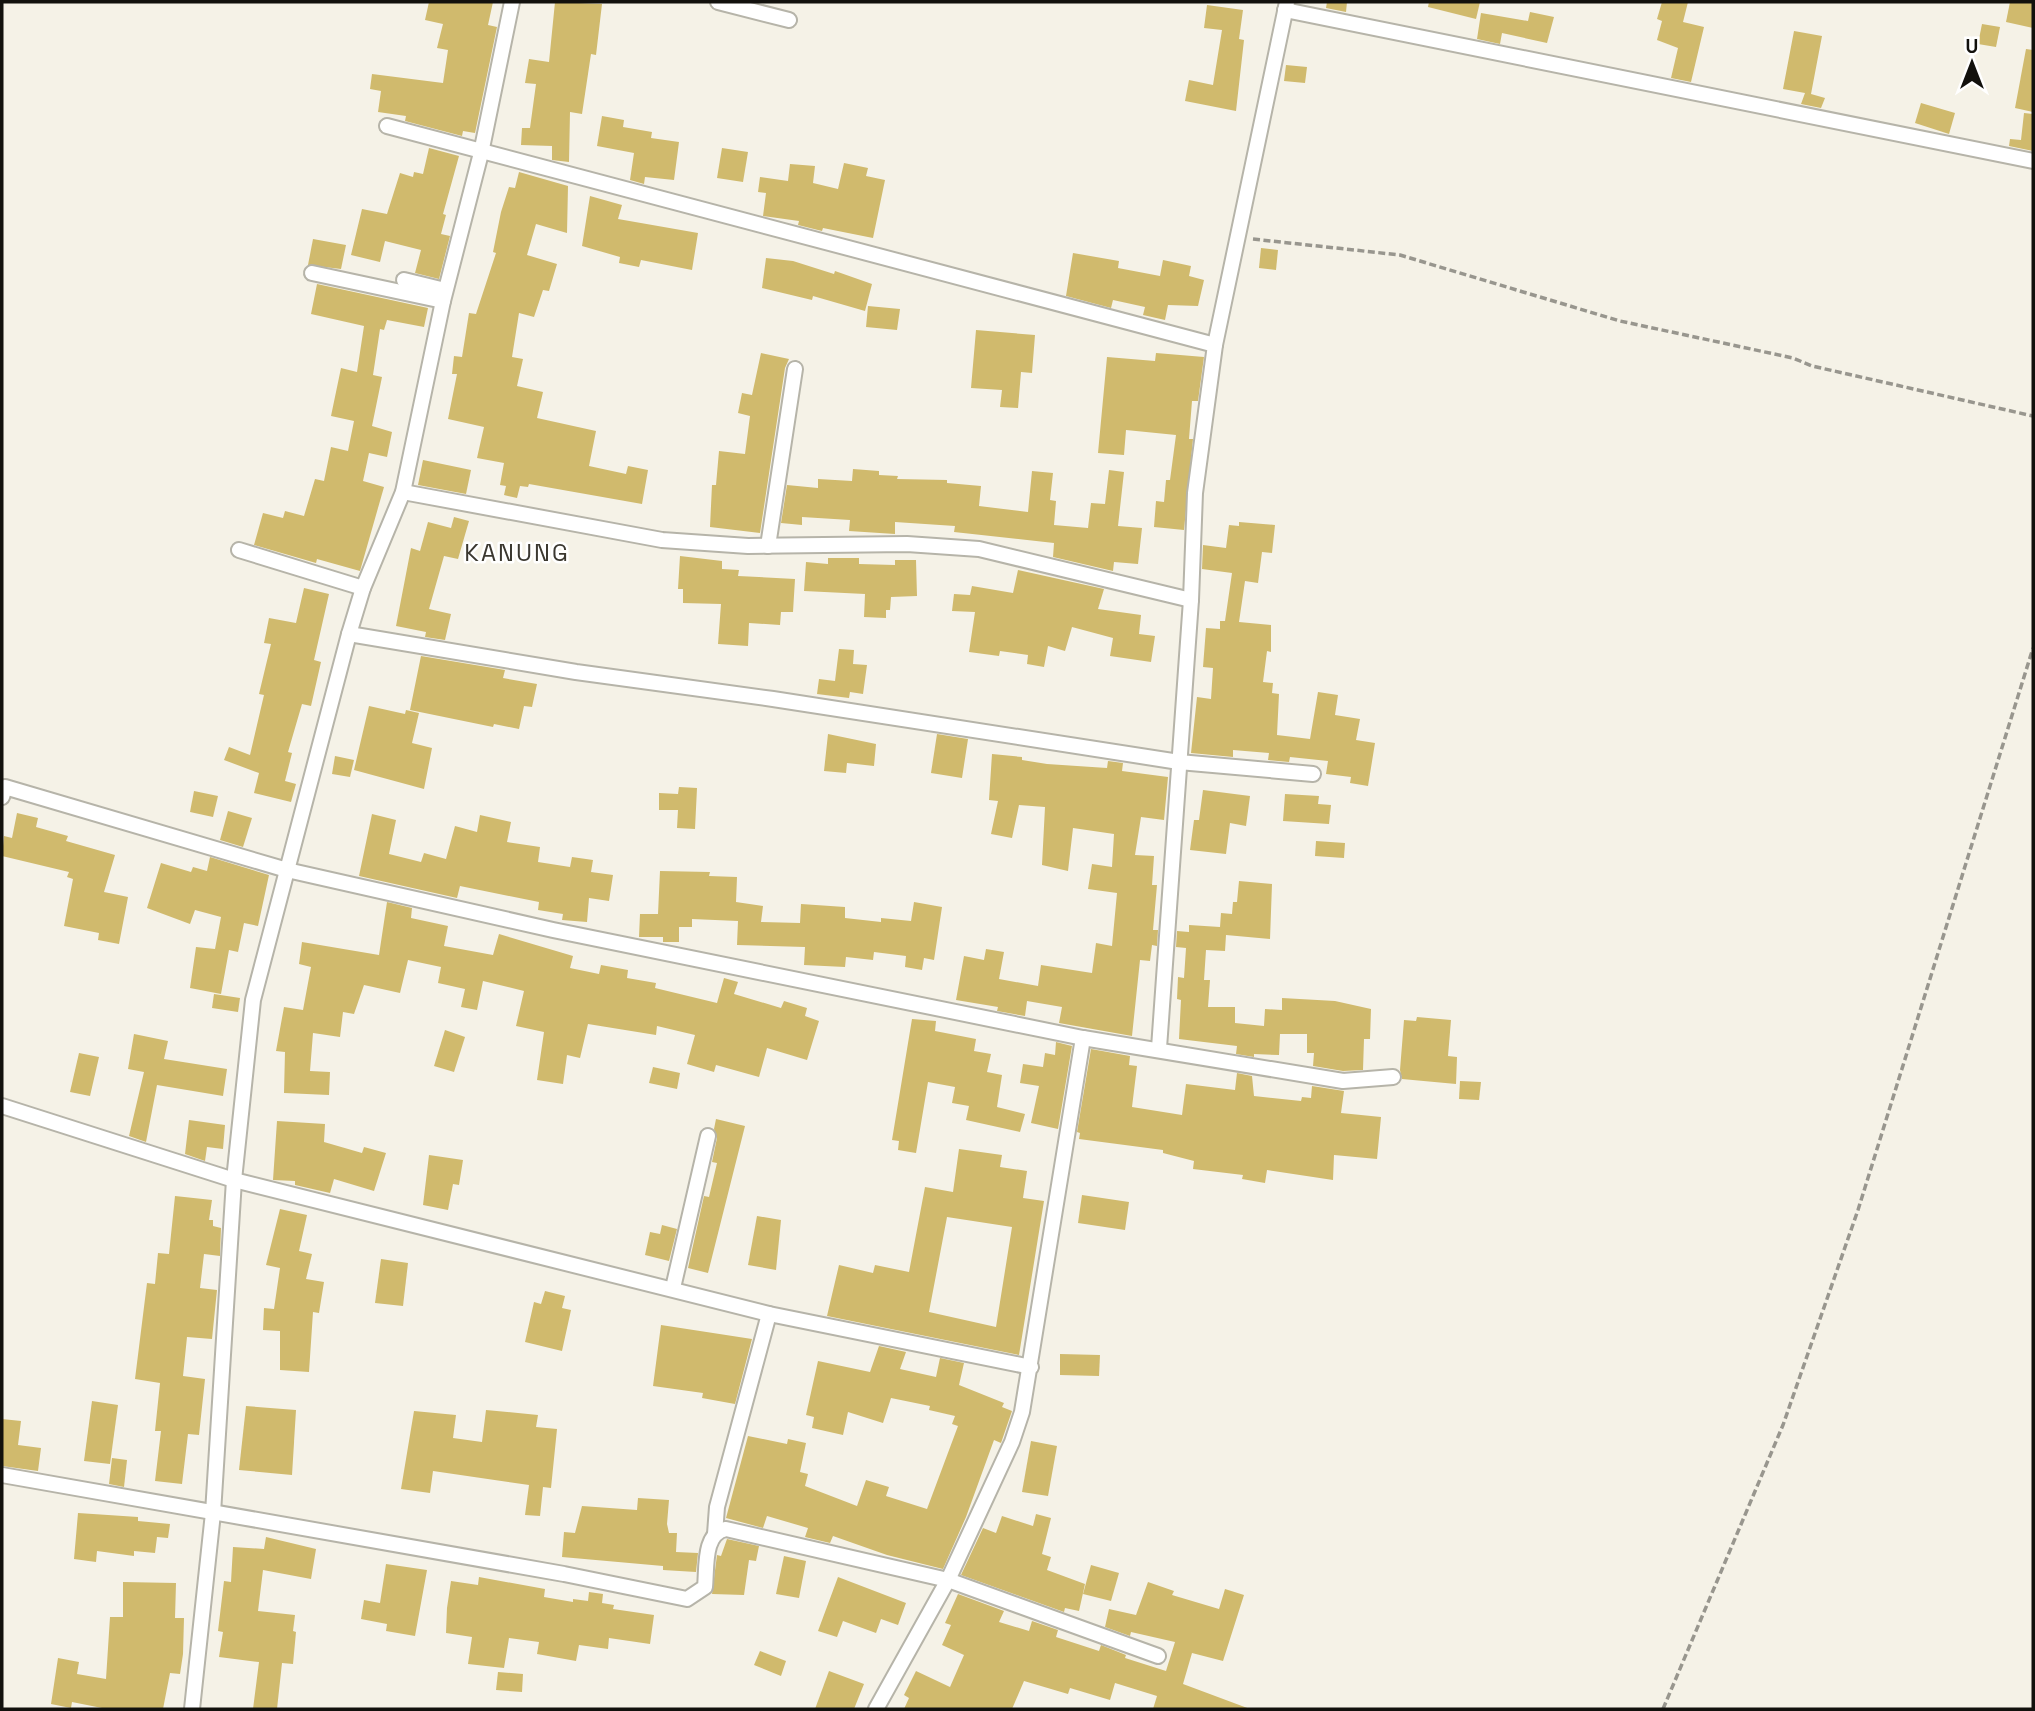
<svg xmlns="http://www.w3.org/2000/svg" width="2035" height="1711" font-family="'Space Grotesk',sans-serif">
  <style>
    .building { fill: #d0ba6d; fill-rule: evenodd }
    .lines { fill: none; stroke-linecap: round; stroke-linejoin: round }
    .street-casing { stroke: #b6b4a9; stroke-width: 18 }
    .path { stroke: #98968e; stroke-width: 3.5; stroke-dasharray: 7 3.5; stroke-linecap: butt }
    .street { stroke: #fff; stroke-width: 14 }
    .labels { text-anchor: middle; stroke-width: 5; stroke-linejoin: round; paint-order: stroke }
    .quarter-label { font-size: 24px; letter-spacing: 2px; fill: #3b3830; stroke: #fff }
  </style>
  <rect width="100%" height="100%" fill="#f5f2e7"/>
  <!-- building -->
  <g class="building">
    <path d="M429 2H493L488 25 497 27 475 133 463 131 462 136 405 121 406 116 378 112 381 91 370 89 372 74 443 83 448 50 437 48 443 24 425 20Z"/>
    <path d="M555 2 602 4 596 55 591 54 582 114 570 112 569 162 552 160V146L521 145 522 128H530L536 84 525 83 529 59 549 62Z"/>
    <path d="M1327 2H1347L1346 12 1326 8Z"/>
    <path d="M1429 2H1480L1476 19 1428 7Z"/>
    <path d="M1662 2H1688L1683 22 1704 27 1691 82 1671 78 1678 48 1657 40 1662 21 1657 19Z"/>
    <path d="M2010 2H2033V28L2006 22Z"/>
    <path d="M1207 5 1243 10 1239 39 1244 40 1236 111 1185 101 1189 80 1213 85 1222 30 1204 28Z"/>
    <path d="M1530 12 1554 17 1547 43 1502 33 1500 44 1477 39 1481 13 1528 21Z"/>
    <path d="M1982 24 2000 27 1996 47 1978 44Z"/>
    <path d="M1794 31 1822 36 1811 94 1825 98 1821 108 1801 104 1805 93 1783 89Z"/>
    <path d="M2026 49 2033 50V112L2015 108Z"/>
    <path d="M1286 65 1307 67 1305 83 1284 81Z"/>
    <path d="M1921 103 1955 113 1949 134 1915 123Z"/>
    <path d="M2024 113 2033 114V151L2009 146 2010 139 2021 140Z"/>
    <path d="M602 116 624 120 623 127 652 132 651 138 679 142 674 180 645 177 644 184 630 180 634 153 597 146Z"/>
    <path d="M429 148 459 156 443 214 446 215 441 234 450 236 439 279 415 273 421 250 385 241 380 262 351 255 362 209 387 214 400 173 413 177 414 172 423 174Z"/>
    <path d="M722 148 748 152 743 182 717 178Z"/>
    <path d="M844 163 868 168 866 176 885 180 873 238 823 228 822 231 798 225 799 221 763 216 766 193 758 192 760 177 788 181 790 164 815 166 813 183 838 189Z"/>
    <path d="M519 172 568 186 567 233 536 224 527 255 557 264 549 291 543 290 534 317 519 313 512 357 523 359 517 386 543 392 537 418 596 431 589 466 626 474 628 466 648 470 642 504 529 484 528 487 520 486 517 498 504 495 506 486 500 485 504 463 477 458 484 427 448 419 457 374H452L454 356 462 357 469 313 476 314 496 253 493 252 501 212 509 187 515 188Z"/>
    <path d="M590 196 622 205 618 219 698 233 692 270 641 260 639 267 619 263 620 257 582 246Z"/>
    <path d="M313 239 346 245 341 269 308 265Z"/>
    <path d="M1261 248 1278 250 1276 270 1259 268Z"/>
    <path d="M1073 253 1119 261 1118 268 1160 276 1163 260 1191 266 1189 276 1204 280 1198 306 1168 305 1165 320 1143 315 1145 307 1113 300 1111 308 1066 296Z"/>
    <path d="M766 258 793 261 834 274 835 271 872 284 865 311 813 296 812 300 762 288Z"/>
    <path d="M317 284 428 308 424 327 387 320 384 330 380 329 373 375 382 377 372 426 392 432 387 457 369 453 363 481 384 487 360 571 317 559 316 563 254 545 263 513 283 518 285 511 304 516 315 479 324 481 331 447 348 451 354 421 331 416 341 368 357 372 364 326 311 314Z"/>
    <path d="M868 306 900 309 897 330 866 327Z"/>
    <path d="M976 330 1035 335 1032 373 1021 372 1018 408 1000 407 1002 390 971 388Z"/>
    <path d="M761 353 789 359 785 368 760 533 710 527 712 485H716L719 451 745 454 750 416 738 413 742 393 752 395Z"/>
    <path d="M1156 353 1204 357 1198 401H1192L1189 439H1193L1184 530 1154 527 1156 501 1164 502 1166 480H1170L1176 435 1126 430 1124 455 1098 453 1107 357 1155 361Z"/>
    <path d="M423 460 471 470 466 494 418 485Z"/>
    <path d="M853 469 879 471V475L898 476 897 479 947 480V483L981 486 979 506 1028 512 1032 471 1053 473 1050 500 1056 501 1054 525 1088 528 1091 503 1105 504 1109 470 1124 472 1118 526 1142 528 1138 564 1114 562 1113 571 1053 557 1054 543 954 532 955 526 895 522V534L849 531 850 520 802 517V525L781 523 787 485 818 488V479L852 481Z"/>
    <path d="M454 517 469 521 458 559 444 556 429 609 451 614 445 640 425 637 426 632 396 626 411 548 420 551 428 522 451 528Z"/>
    <path d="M1239 522 1275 525 1272 553 1262 552 1258 583 1245 581 1239 622 1271 625V652L1267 651 1263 682 1273 683 1272 693 1279 694 1277 735 1310 739 1318 692 1338 695 1335 715 1360 719 1356 740 1375 743 1368 786 1350 783 1351 777 1326 774 1328 761 1290 757 1289 762 1268 760 1269 753 1233 750V757L1191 753 1197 697 1211 699 1213 668 1203 667 1206 628 1220 629V621H1225L1232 573 1202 569 1203 545 1226 548 1229 525 1239 526Z"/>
    <path d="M680 556 722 561V569L739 570 738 576 795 579 793 612H781L780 625 749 623 748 646 718 644 721 604 683 603V589H678Z"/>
    <path d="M828 558H859V564L895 565V560H916L917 596 891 597 890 610H886V618L864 617 865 594 804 591 806 562 828 564Z"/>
    <path d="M1018 570 1104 589 1098 609 1141 615 1139 634 1155 636 1151 662 1110 656 1113 638 1072 627 1065 651 1048 646 1044 667 1027 664 1028 655 1000 651 999 656 969 652 975 612 952 611 954 594 970 595 972 586 1013 593Z"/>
    <path d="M304 588 329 594 314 660 321 662 311 706 302 704 288 752 292 753 285 781 296 784 291 802 254 793 259 773 224 760 229 747 250 755 264 695 259 694 271 644 264 643 269 618 296 623Z"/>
    <path d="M839 649 854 650 853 664 867 665 863 694 850 692 849 698 817 694 819 679 835 681Z"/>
    <path d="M421 656 505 670 503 678 537 684 532 707 524 706 519 729 494 724 493 727 410 710Z"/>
    <path d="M369 706 405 714 406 710 419 713 412 743 432 748 424 789 354 770Z"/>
    <path d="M828 734 876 744 874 766 847 763 846 773 824 771Z"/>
    <path d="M937 734 968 739 962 778 931 773Z"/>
    <path d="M992 754 1022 757V760L1047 764 1107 768 1108 761 1123 763 1122 771 1168 777 1164 820 1141 817 1135 855 1154 856 1152 885H1157L1153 930H1158L1157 946 1152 945 1150 961 1140 960 1132 1036 1059 1023 1062 1007 1027 1001 1025 1016 997 1011 998 1007 956 1000 964 956 984 960 986 949 1004 952 999 979 1038 986 1041 965 1092 973 1096 943 1112 946 1117 893 1088 889 1092 864 1112 867 1114 834 1073 828 1068 871 1042 865 1045 807 1019 805 1012 838 991 834 998 801 989 800Z"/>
    <path d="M335 756 354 760 350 777 332 774Z"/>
    <path d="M679 787 697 788 695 829 677 828 678 810H659V793L678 794Z"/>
    <path d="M1203 790 1250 796 1246 826 1230 823 1226 854 1190 850 1194 820H1199Z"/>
    <path d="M194 791 218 796 213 817 190 812Z"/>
    <path d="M1285 794 1319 796 1318 804 1331 805 1329 824 1283 821Z"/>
    <path d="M228 811 252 818 243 847 220 840Z"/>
    <path d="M17 813 38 818 36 827 68 836 66 841 115 855 104 892 128 897 119 944 98 940 99 933 64 926 73 879 67 877 69 872 2 856 4 836 12 838Z"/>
    <path d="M372 814 396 820 389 854 421 862 424 853 446 859 455 826 477 832 480 815 511 822 507 842 540 847 538 862 570 867 572 857 593 860 591 872 613 875 609 901 589 898 587 922 562 920 563 914 538 910 539 902 460 886 457 898 359 876Z"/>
    <path d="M1316 841 1345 843 1344 858 1315 856Z"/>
    <path d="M210 857 269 875 258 926 244 923 238 952 229 950 221 994 190 988 196 947 215 949 221 917 195 910 190 924 147 908 161 863 191 872 193 867 207 871Z"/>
    <path d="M660 871 710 872 709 876 737 877 736 902 763 906 761 922 800 923 801 904 845 907V918L881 922V918L911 921 914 902 942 907 934 960 924 958 922 970 905 967 906 956 874 952 873 960 846 957 845 967 804 965 805 947 737 945 738 921 692 919V927H679V942H663V937H639L640 914H658Z"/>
    <path d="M1239 881 1272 884 1270 939 1226 935 1225 951 1206 950 1204 980H1210L1208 1007H1235V1023L1264 1026 1265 1009 1282 1010V998L1335 1001 1371 1009 1370 1039H1364L1363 1070 1343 1071 1313 1066 1314 1053H1307V1034H1280L1279 1055 1254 1054V1057L1236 1054 1237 1046 1179 1039 1181 1000 1177 999 1178 977 1184 978 1186 948 1176 947 1177 931 1189 932V925L1220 927 1221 913 1232 914 1233 902H1237Z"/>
    <path d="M387 902 412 908 411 918 448 926 444 946 493 955 499 934 573 956 570 968 599 974 601 965 628 970 627 978 656 983 655 988 717 1003 724 978 738 982 734 994 781 1008 784 1001 807 1008 805 1016 819 1021 807 1060 767 1048 759 1077 716 1065 714 1072 687 1064 695 1035 657 1026 656 1035 588 1024 580 1058 567 1055 563 1084 537 1080 544 1032 516 1026 524 991 483 981 477 1010 461 1007 465 989 438 983 441 967 408 960 400 993 364 985 354 1014 343 1012 340 1037 313 1033 310 1071 330 1072 329 1095 284 1093 285 1052 276 1051 284 1007 303 1010 311 967 299 964 302 942 379 955Z"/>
    <path d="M214 994 240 998 238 1012 212 1008Z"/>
    <path d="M1417 1017 1451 1020 1448 1056 1457 1057 1456 1084 1402 1079 1400 1070 1404 1020 1416 1021Z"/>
    <path d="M912 1019 936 1021 935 1031 976 1039 974 1051 991 1054 987 1072 1002 1075 997 1107 1025 1114 1020 1132 966 1120 969 1106 952 1103 955 1087 928 1082 916 1153 898 1150 899 1141 892 1140Z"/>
    <path d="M445 1030 465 1037 454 1072 434 1066Z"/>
    <path d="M134 1034 168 1041 164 1059 227 1069 223 1096 157 1085 146 1142 129 1136 144 1072 128 1069Z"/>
    <path d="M1056 1042 1072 1046 1058 1129 1031 1123 1039 1086 1020 1083 1023 1064 1043 1067 1045 1053 1055 1055Z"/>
    <path d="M1091 1049 1130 1056 1129 1065 1137 1066 1132 1107 1182 1115 1186 1084 1235 1090 1237 1073 1252 1076 1254 1096 1301 1101 1302 1097 1311 1098 1312 1086 1344 1091 1341 1113 1381 1117 1377 1159 1334 1155 1333 1180 1267 1170 1265 1183 1242 1179 1243 1175 1193 1169 1194 1161 1163 1153V1150L1079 1139 1080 1133 1077 1132Z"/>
    <path d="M79 1053 99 1057 90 1096 70 1092Z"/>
    <path d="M653 1067 680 1073 677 1089 649 1083Z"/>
    <path d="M1460 1081 1481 1082 1479 1100 1459 1099Z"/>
    <path d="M716 1119 745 1126 708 1273 688 1268 704 1196 709 1197 717 1163 712 1162 717 1138 714 1129Z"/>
    <path d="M189 1120 225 1125 223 1149 207 1147 205 1161 185 1154Z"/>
    <path d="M277 1121 325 1124 324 1142 362 1153 364 1147 386 1153 374 1191 334 1179 330 1193 295 1185V1181L273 1180Z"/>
    <path d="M959 1149 1002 1155 1000 1167 1027 1171 1023 1198 1044 1201 1019 1355 827 1316 839 1265 873 1273 875 1265 909 1272 925 1187 953 1192ZM947 1217 1012 1227 996 1327 929 1312Z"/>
    <path d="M429 1155 463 1160 459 1185 453 1184 448 1210 423 1205Z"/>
    <path d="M1082 1195 1129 1202 1125 1230 1078 1223Z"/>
    <path d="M175 1196 212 1200 209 1220H213V1226L221 1228 220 1256 204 1254 200 1288 217 1290 212 1339 187 1337 183 1376 205 1379 199 1435 188 1434 182 1484 155 1481 161 1431H155L160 1383 135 1379 147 1283 155 1284 158 1253 169 1254Z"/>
    <path d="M280 1209 307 1215 299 1251 312 1254 306 1279 324 1282 319 1313 313 1312 309 1372 280 1370V1331L263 1330 264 1308 274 1309 280 1268 266 1265Z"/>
    <path d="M757 1216 781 1220 776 1270 748 1265Z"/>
    <path d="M662 1225 677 1229 669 1261 645 1255 650 1232 660 1234Z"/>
    <path d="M381 1259 408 1263 403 1306 375 1303Z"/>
    <path d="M545 1291 565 1296 562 1308 571 1310 562 1351 525 1342 534 1302 541 1304Z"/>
    <path d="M661 1325 752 1339 735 1404 702 1398 703 1393 653 1386Z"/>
    <path d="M879 1346 906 1352 900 1369 936 1377 940 1358 964 1363 959 1385 1004 1403 1002 1407 1012 1411 1001 1443 994 1440 966 1517 943 1569 887 1555 833 1536 830 1543 809 1538 805 1537 808 1528 767 1516 763 1528 726 1518 748 1436 787 1444 788 1439 806 1443 800 1472 808 1474 805 1486 857 1506 866 1480 889 1487 886 1496 927 1509 958 1426 952 1424 955 1416 929 1410 930 1406 891 1398 883 1423 848 1412 843 1435 812 1428 814 1417 806 1415 818 1361 870 1372Z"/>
    <path d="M1060 1354 1100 1355 1099 1376 1060 1375Z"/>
    <path d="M92 1401 118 1405 110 1464 84 1461Z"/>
    <path d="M246 1406 296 1410 292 1475 239 1470Z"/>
    <path d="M486 1410 538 1415 536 1427 557 1429 551 1488 543 1487 540 1516 525 1515 529 1485 433 1471 430 1493 401 1489 414 1411 456 1415 453 1438 482 1442Z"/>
    <path d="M2 1419 21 1421 18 1445 41 1448 38 1471 2 1466Z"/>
    <path d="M1031 1441 1057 1446 1048 1496 1022 1492Z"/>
    <path d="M112 1458 127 1460 124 1487 109 1484Z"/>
    <path d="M638 1498 669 1500 667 1524 669 1533H677L676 1552 698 1553 696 1572 663 1570V1566L562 1557 564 1532 575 1533 582 1506 637 1510Z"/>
    <path d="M78 1513 138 1517V1521L170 1524 168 1538 157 1537 155 1553 134 1551V1556L97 1551 96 1562 74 1559Z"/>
    <path d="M1036 1514 1051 1518 1042 1554 1051 1557 1047 1570 1085 1584 1079 1611 1065 1608 1064 1612 961 1575 983 1528 996 1533 1002 1516 1033 1526Z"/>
    <path d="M266 1537 316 1549 311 1579 263 1570 258 1611 295 1615 293 1631 296 1632 293 1664 282 1663 277 1709H253L259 1662 219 1657 223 1632 218 1631 224 1581 231 1582 233 1547 264 1549Z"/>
    <path d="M727 1539 759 1546 756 1561 749 1560 744 1595 712 1594 717 1555 721 1556Z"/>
    <path d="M784 1556 806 1561 799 1598 776 1594Z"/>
    <path d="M386 1564 427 1570 415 1636 386 1631 387 1624 361 1619 364 1600 380 1603Z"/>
    <path d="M1091 1565 1119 1573 1111 1601 1083 1594Z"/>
    <path d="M479 1577 545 1589 544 1597 573 1602V1599L588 1601 589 1592 603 1594 602 1603 614 1605 613 1609 654 1615 650 1644 609 1638 608 1649 579 1645 576 1661 537 1654 539 1642 509 1638 504 1668 468 1664 472 1637 446 1633 447 1608 451 1581 478 1585Z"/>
    <path d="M838 1577 906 1603 898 1625 881 1619 876 1633 843 1621 837 1637 818 1631Z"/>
    <path d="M123 1582 176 1583 175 1618H184L183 1654 180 1674 170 1673 163 1709H107L72 1702 71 1708 51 1704 58 1658 79 1662 77 1674 106 1679 110 1617H123Z"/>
    <path d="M1148 1582 1174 1591 1172 1595 1219 1609 1225 1589 1244 1595 1223 1661 1192 1653 1183 1684 1250 1709H1153L1157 1696 1115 1683 1110 1700 1070 1688 1068 1694 1024 1681 1012 1709H904L909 1698 904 1695 916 1671 950 1687 964 1655 942 1645 951 1625 945 1623 958 1594 1004 1611 999 1622 1029 1631 1032 1621 1058 1630 1056 1637 1099 1651 1101 1645 1126 1655 1125 1658 1166 1671 1175 1642 1131 1632 1130 1636 1105 1627 1109 1609 1136 1615Z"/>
    <path d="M760 1651 786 1661 781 1676 754 1665Z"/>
    <path d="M829 1671 864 1684 854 1709H815Z"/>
    <path d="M498 1672 523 1674 522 1692 496 1690Z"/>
  </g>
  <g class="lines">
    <defs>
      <g id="street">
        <path d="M718 2 789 20"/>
        <path d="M1285 10 2033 161"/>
        <path d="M387 126 1215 345"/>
        <path d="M312 273 443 301"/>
        <path d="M404 280 445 290"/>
        <path d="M403 492 662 540 748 546 907 544 979 549 1191 600"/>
        <path d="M768 546 795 369"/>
        <path d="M239 550 363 588"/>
        <path d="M349 634 576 672 773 699 1179 762 1313 774"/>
        <path d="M2 797 5 787 287 870 553 930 1083 1038 1343 1081 1393 1077"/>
        <path d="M1159 1048 1191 600 1195 493 1215 345 1287 2"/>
        <path d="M2 1106 234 1180 769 1314 1031 1367"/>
        <path d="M673 1288 708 1136"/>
        <path d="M2 1475 564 1574 687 1599 705 1587C707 1568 703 1533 726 1529L948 1580 1158 1656"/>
        <path d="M715 1534 717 1507 769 1314"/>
        <path d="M192 1709 213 1513 234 1180 253 1000 349 634 363 588 403 492 443 301 481 153 512 2"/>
        <path d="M876 1709 948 1580 1012 1442 1022 1412 1083 1038"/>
      </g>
    </defs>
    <!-- street casing -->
    <use href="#street" class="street-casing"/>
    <!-- path -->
    <g class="path">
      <path d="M1253 239 1400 255 1620 321 1793 358 1812 366 2033 416"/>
      <path d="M1663 1709 1783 1425 1858 1210 2033 648"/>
    </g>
    <!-- street -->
    <use href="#street" class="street"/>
  </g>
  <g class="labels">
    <!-- quarter labels -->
    <g class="quarter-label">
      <text x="517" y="561">KANUNG</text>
    </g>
  </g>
  <!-- border -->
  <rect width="2035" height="1711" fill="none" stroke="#12110d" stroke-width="7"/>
  <!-- north arrow -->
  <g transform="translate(1972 63)" stroke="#ffffff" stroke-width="5" paint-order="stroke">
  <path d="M0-5L12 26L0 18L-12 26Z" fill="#12110d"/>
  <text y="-10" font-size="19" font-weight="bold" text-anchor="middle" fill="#12110d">U</text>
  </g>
</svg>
